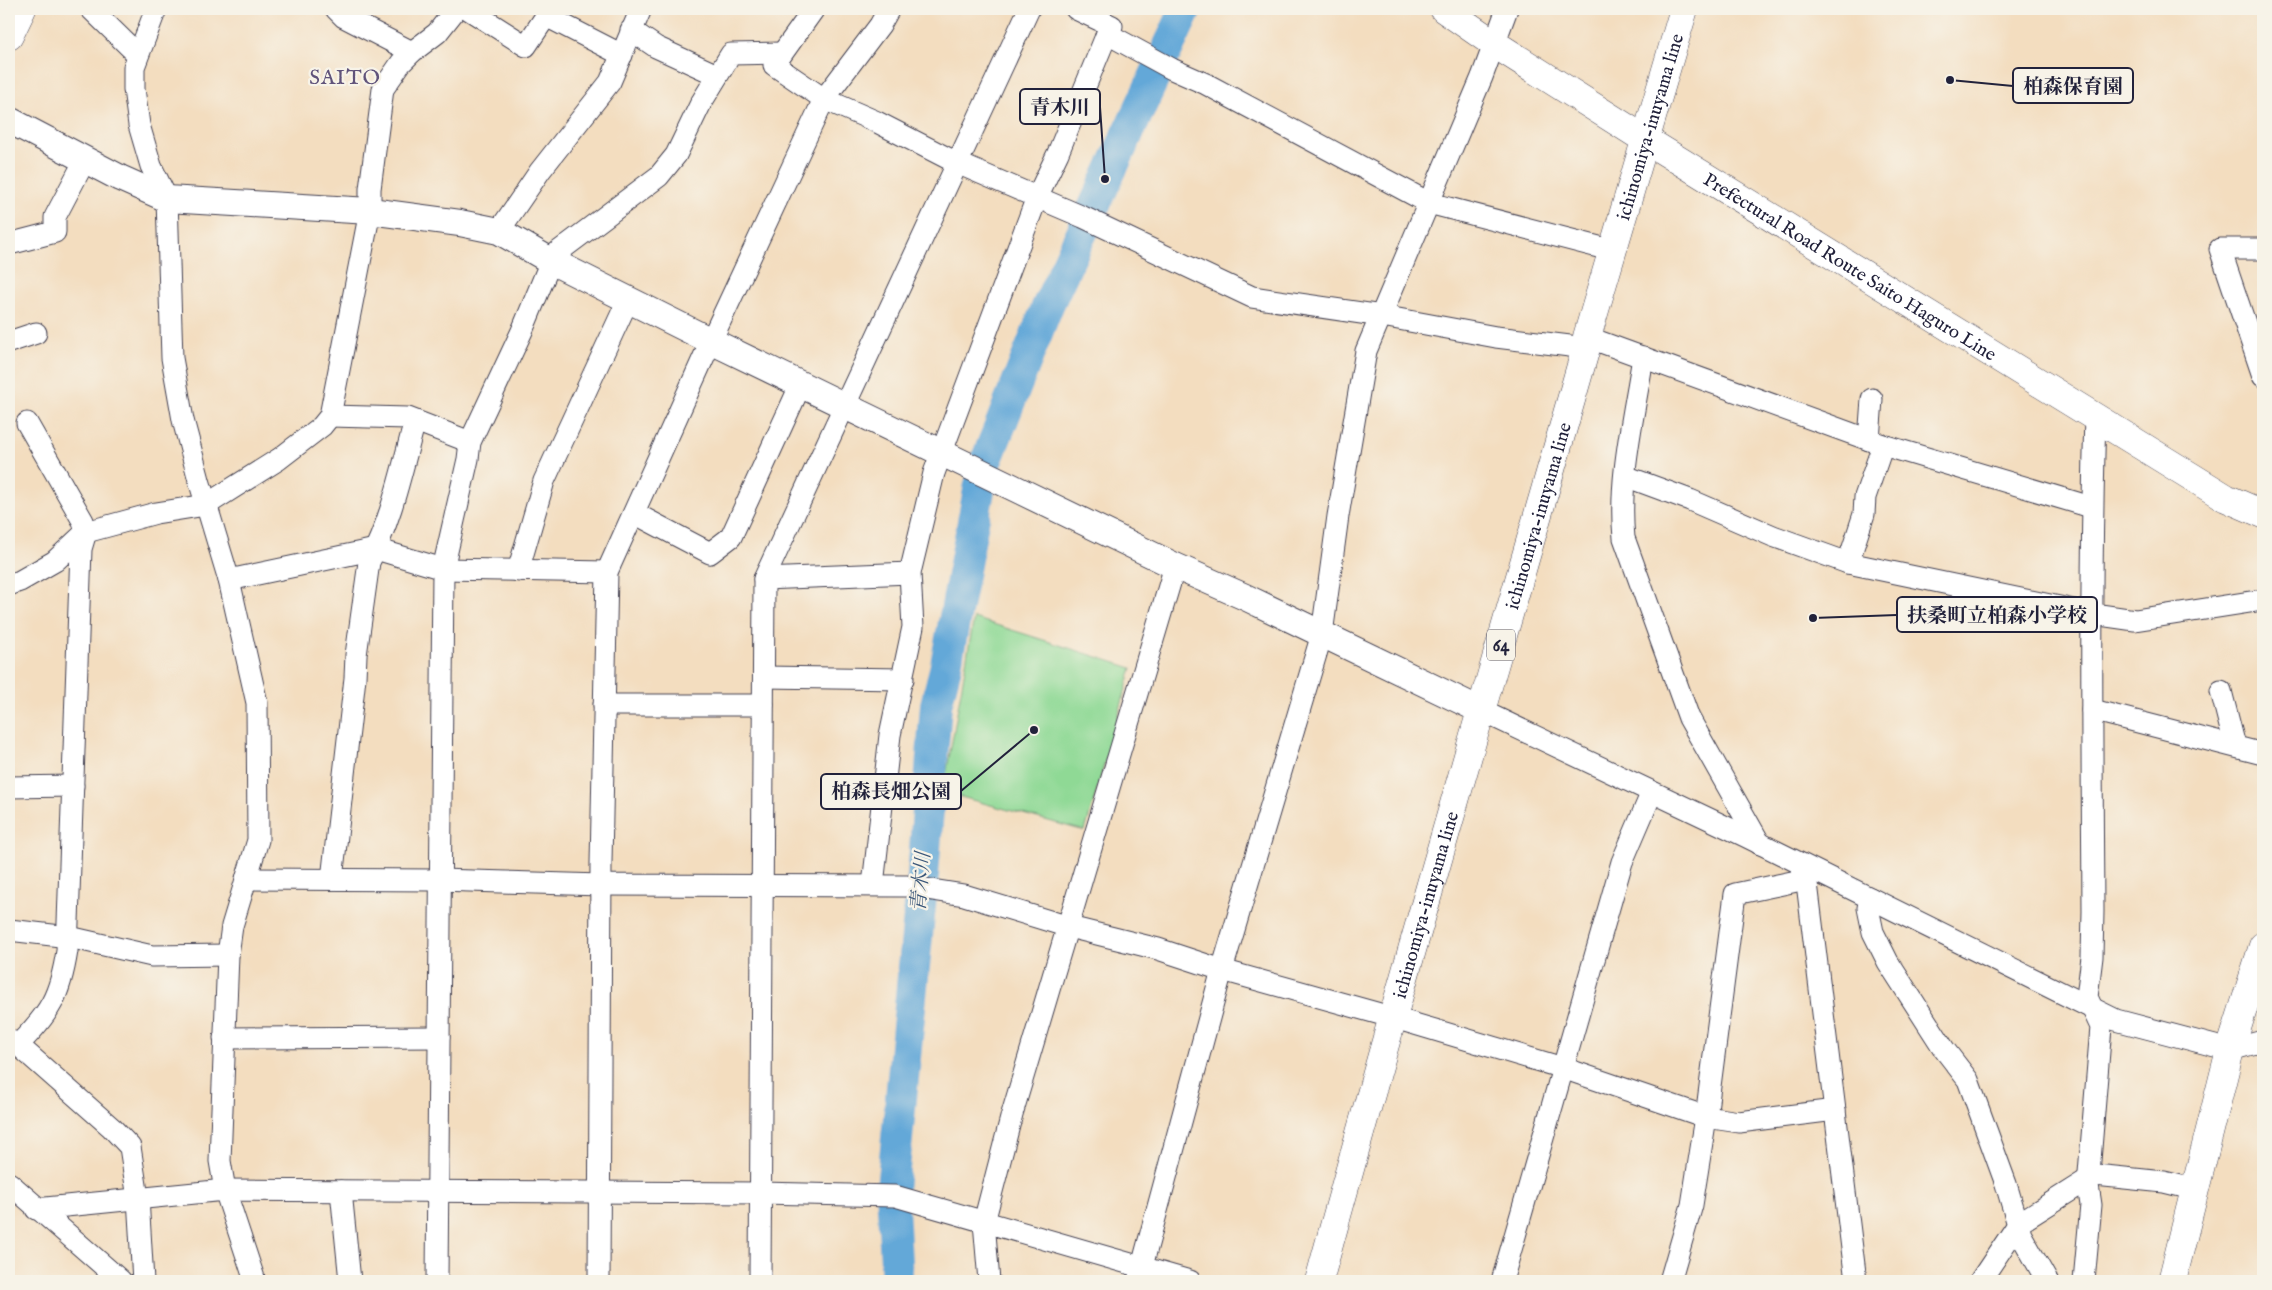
<svg xmlns="http://www.w3.org/2000/svg" width="2272" height="1290" font-family="'IM FELL English','Noto Serif JP',serif">
  <style>
    .green { fill: #8fd995; stroke: #587e68 }
    .lines { fill: none; stroke-linecap: round; stroke-linejoin: round }
    .river { stroke: #63a8d8; stroke-width: 32 }
    .minor-casing { stroke: #413e4f; stroke-width: 23 }
    .tertiary-casing { stroke: #413e4f; stroke-width: 28 }
    .secondary-casing { stroke: #413e4f; stroke-width: 29 }
    .primary-casing { stroke: #413e4f; stroke-width: 29 }
    .minor { stroke: #fff; stroke-width: 21 }
    .tertiary { stroke: #fff; stroke-width: 26 }
    .secondary { stroke: #fff; stroke-width: 28 }
    .primary { stroke: #fff; stroke-width: 28 }
    .labels { text-anchor: middle; stroke-width: 4.5; stroke-linejoin: round; paint-order: stroke }
    .shield { fill: #f7f3e8; stroke: #62616f; stroke-width: 1 }
    .shield-label { font-size: 18px; font-weight: bold; fill: #22223b }
    .street-label { font-size: 19px; fill: #22223b; stroke: #f7f3e8 }
    .water-label { font-size: 20px; font-style: italic; fill: #3c587a; stroke: #f7f3e8 }
    .quarter-label { font-size: 21px; letter-spacing: 1px; fill: #60537a; stroke: #f7f3e8 }
    .leader { fill: none; stroke: #22223b; stroke-width: 2 }
    .callout-dot { fill: #22223b; stroke: #f7f3e8; stroke-width: 2 }
    .callout { fill: #f7f3e8; stroke: #22223b; stroke-width: 2 }
    .callout-label { font-size: 20px; text-anchor: middle; font-weight: bold; fill: #22223b }
  </style>
  <rect width="100%" height="100%" fill="#f7f3e8"/>
  <filter id="ink" filterUnits="userSpaceOnUse"><feTurbulence type="fractalNoise" baseFrequency=".02" numOctaves="2"/><feDisplacementMap in="SourceGraphic" scale="10" xChannelSelector="R" yChannelSelector="G"/><feConvolveMatrix kernelMatrix="1 2 1 2 8 2 1 2 1" color-interpolation-filters="sRGB"/></filter>
  <filter id="wash" filterUnits="userSpaceOnUse"><feTurbulence type="fractalNoise" baseFrequency=".0096" numOctaves="4" result="noise"/><feDisplacementMap in="SourceGraphic" scale="20" xChannelSelector="R" yChannelSelector="G"/><feGaussianBlur stdDeviation="1.12" result="paint"/><feColorMatrix in="noise" values="0 0 0 0 0 0 0 0 0 0 0 0 0 0 0 0 0 1.4 0 .05"/><feComposite in="paint" operator="in"/></filter>
  <g filter="url(#wash)">
    <rect width="100%" height="100%" fill="#f3ddbf"/>
    <!-- green -->
    <path class="green" d="M974 618 1132 668 1085 831 943 792Z"/>
    <g class="lines">
      <!-- river -->
      <g class="river">
        <path d="M987 459 1048 305 1186 9"/>
        <path d="M897 1281 892 1189 923 875 936 705 945 670 980 485"/>
      </g>
    </g>
  </g>
  <g filter="url(#ink)">
    <g class="lines">
      <defs>
        <g id="minor">
          <path d="M91 9 137 54"/>
          <path d="M156 9 134 67V89L139 125 151 166 167 199 172 358 183 420 199 480 229 580 257 703 258 840 232 926 228 955 220 1161 225 1190 255 1281"/>
          <path d="M336 9 344 17 412 52"/>
          <path d="M468 9 526 46 546 16 622 55"/>
          <path d="M814 9 774 65 824 99 877 122 957 163 1083 217 1252 297 1382 316 1496 337 1586 348"/>
          <path d="M1076 9 1112 26 1106 36 1115 38 1172 69 1206 84 1429 203 1614 251"/>
          <path d="M631 30 656 47 717 75"/>
          <path d="M499 231 540 171 610 82 641 9"/>
          <path d="M9 244 55 232V217L85 160"/>
          <path d="M2263 249H2220L2263 376"/>
          <path d="M1587 337 1883 445 2091 507"/>
          <path d="M9 342 36 333"/>
          <path d="M1643 357C1634 416 1618 478 1624 538L1689 718 1760 844"/>
          <path d="M330 416 408 418 470 442"/>
          <path d="M1869 440 1872 399"/>
          <path d="M1625 476 1690 500 1773 536 1848 563 2093 614 2135 620 2263 600"/>
          <path d="M634 513 710 553 731 537 801 384"/>
          <path d="M1848 563 1864 514 1865 497 1883 445"/>
          <path d="M518 571 544 481 628 300"/>
          <path d="M764 579 910 573"/>
          <path d="M229 580 376 549 443 569 607 572"/>
          <path d="M9 585 20 581 55 561 86 532 156 513 206 505 279 459 322 426 330 416 370 211V189L383 89 401 63 412 52 437 33 456 9"/>
          <path d="M764 677 903 679"/>
          <path d="M2221 691 2235 746"/>
          <path d="M604 705H763"/>
          <path d="M2092 710 2263 754"/>
          <path d="M1482 711 1745 836 2116 1020 2230 1050 2263 1041"/>
          <path d="M9 787 73 786"/>
          <path d="M1805 867 1856 1281"/>
          <path d="M246 879 439 880 601 885 907 886 964 895 1069 927 1158 949 1222 970 1391 1017 1563 1068 1706 1117 1739 1122 1835 1110"/>
          <path d="M332 879 355 678 356 655 369 562C392 519 402 468 415 421"/>
          <path d="M873 885 890 735 913 627 910 573 934 473 1037 197 1058 153 1106 36"/>
          <path d="M1870 898 1868 908 1873 932 1888 962 1944 1049 1968 1080 2006 1184 2021 1235 2047 1281"/>
          <path d="M9 930 69 937 152 956 228 955"/>
          <path d="M224 1038 439 1037"/>
          <path d="M9 1040 18 1045 112 1128 130 1147 138 1198 143 1281"/>
          <path d="M18 1045C50 1013 60 996 67 951L81 549 86 532 83 521 27 423"/>
          <path d="M9 1183 121 1281"/>
          <path d="M341 1191 350 1281"/>
          <path d="M36 1209 225 1190 760 1193 895 1196 1190 1281"/>
          <path d="M437 1281 443 569 468 459 470 442 522 331 551 261 558 252 659 176 676 155 701 103 731 54 782 53"/>
          <path d="M599 1281 601 863 607 572 711 341 824 99 880 25 889 9"/>
          <path d="M760 1281 764 579 1029 9"/>
          <path d="M989 1281 984 1222 1012 1114 1175 566"/>
          <path d="M1138 1281 1222 970 1322 634 1338 516 1366 351 1482 77 1507 9"/>
          <path d="M1502 1281 1622 862 1652 792"/>
          <path d="M1670 1281 1692 1205 1706 1117 1735 894 1806 879"/>
          <path d="M1980 1281 2019 1223 2095 1175 2164 1182 2193 1189"/>
          <path d="M2084 1281 2091 1205 2088 1185 2101 1027 2087 997 2092 957 2093 911C2092 746 2090 581 2095 417"/>
        </g>
        <path id="tertiary" d="M9 120 120 178 167 199 370 211 460 223 499 231 551 261 711 341 1175 566 1245 597 1482 711"/>
        <g id="secondary">
          <path id="s1" d="M1444 9 1493 43 1646 140 2226 498 2263 514"/>
          <path d="M9 36 22 9"/>
          <path d="M2172 1281 2230 1050 2263 946"/>
        </g>
        <g id="primary">
          <path id="s2" d="M1319 1281C1404 969 1497 659 1586 348L1587 337 1684 9"/>
        </g>
      </defs>
      <!-- minor casing -->
      <use href="#minor" class="minor-casing"/>
      <!-- tertiary casing -->
      <use href="#tertiary" class="tertiary-casing"/>
      <!-- secondary casing -->
      <use href="#secondary" class="secondary-casing"/>
      <!-- primary casing -->
      <use href="#primary" class="primary-casing"/>
      <!-- minor -->
      <use href="#minor" class="minor"/>
      <!-- tertiary -->
      <use href="#tertiary" class="tertiary"/>
      <!-- secondary -->
      <use href="#secondary" class="secondary"/>
      <!-- primary -->
      <use href="#primary" class="primary"/>
    </g>
  </g>
  <g class="labels">
    <!-- shield labels -->
    <rect class="shield" x="1487" y="629.5" width="28" height="31" rx="4"/>
    <g class="shield-label">
      <text x="1501" y="651">64</text>
    </g>
    <!-- street labels -->
    <g class="street-label">
      <text dy="7" stroke="none"><textPath href="#s2" startOffset="1201">ichinomiya-inuyama line</textPath></text>
      <text dy="7" stroke="none"><textPath href="#s1" startOffset="481">Prefectural Road Route Saito Haguro Line</textPath></text>
      <text dy="7" stroke="none"><textPath href="#s2" startOffset="796">ichinomiya-inuyama line</textPath></text>
      <text dy="7" stroke="none"><textPath href="#s2" startOffset="391">ichinomiya-inuyama line</textPath></text>
    </g>
    <!-- water labels -->
    <g class="water-label">
      <text transform="translate(920 882) rotate(-85)" y="7">青木川</text>
    </g>
    <!-- quarter labels -->
    <g class="quarter-label">
      <text x="345" y="84">SAITO</text>
    </g>
  </g>
  <!-- callouts -->
  <path class="leader" d="M1950 80L2013 86M1105 179L1100 107M1813 618L1897 615M1034 730L961 791"/>
  <g class="callout-dot">
    <circle cx="1950" cy="80" r="5"/>
    <circle cx="1105" cy="179" r="5"/>
    <circle cx="1813" cy="618" r="5"/>
    <circle cx="1034" cy="730" r="5"/>
  </g>
  <g class="callout">
    <rect x="2013" y="68" width="120" height="35" rx="5"/>
    <rect x="1020" y="89" width="80" height="35" rx="5"/>
    <rect x="1897" y="597" width="200" height="35" rx="5"/>
    <rect x="821" y="774" width="140" height="35" rx="5"/>
  </g>
  <g class="callout-label">
    <text x="2073" y="93">柏森保育園</text>
    <text x="1060" y="114">青木川</text>
    <text x="1997" y="622">扶桑町立柏森小学校</text>
    <text x="891" y="798">柏森長畑公園</text>
  </g>
  <!-- margin -->
  <rect width="2272" height="1290" fill="none" stroke="#f7f3e8" stroke-width="30"/>
</svg>
